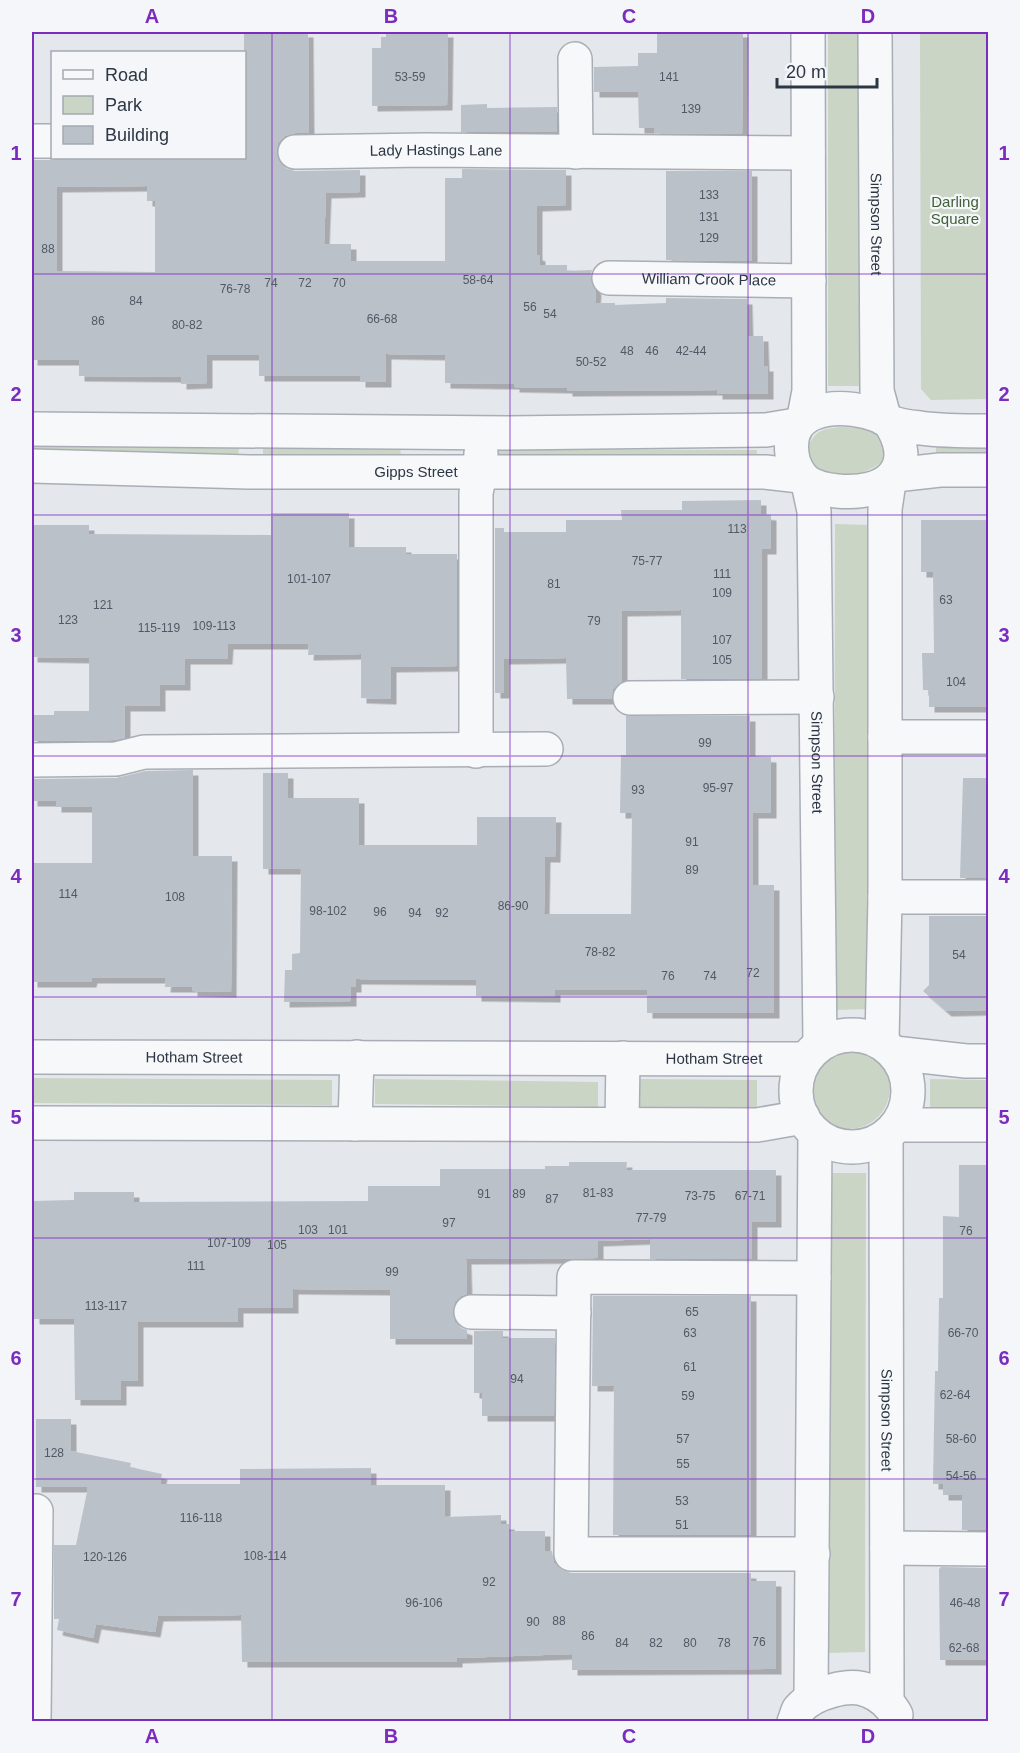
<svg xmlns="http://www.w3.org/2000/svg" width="1020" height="1753" font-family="Helvetica,sans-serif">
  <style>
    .green { fill: #cad5c5 }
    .building { fill: #bbc1c9; fill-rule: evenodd; filter: url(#shadow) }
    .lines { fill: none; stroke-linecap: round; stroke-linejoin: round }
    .minor-casing { stroke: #a9aeb6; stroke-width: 36 }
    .minor { stroke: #f7f8fa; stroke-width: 33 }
    .grid { fill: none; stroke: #7b2cbf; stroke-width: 1.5; stroke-opacity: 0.55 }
    .labels { text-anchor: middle; stroke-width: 4.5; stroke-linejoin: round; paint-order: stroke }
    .number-label { font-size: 12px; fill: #505965 }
    .street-label { font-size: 15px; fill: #2c3644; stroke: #f4f6f9 }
    .park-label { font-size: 15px; fill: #425f39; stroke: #f4f6f9 }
    .neatline { fill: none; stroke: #7b2cbf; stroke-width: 2 }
    .grid-label { font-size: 20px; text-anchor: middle; font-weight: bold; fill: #7b2cbf }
  </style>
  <defs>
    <filter id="shadow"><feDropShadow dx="5.5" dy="5.5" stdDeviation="0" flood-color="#0004"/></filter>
  </defs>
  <rect width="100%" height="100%" fill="#e4e7ec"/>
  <!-- green -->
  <g class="green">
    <path d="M828 32H862L863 386H828Z"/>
    <path d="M920 32H988V399L931 400 921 389Z"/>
    <path d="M840 427C863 427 893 431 882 462 865 475 828 484 813 466 803 455 809 437 821 431 827 428 834 428 840 427Z"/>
    <path d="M266 445 396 448 400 449 401 454 397 459 267 457 263 454V448Z"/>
    <path d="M936 445H988V457L936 456Z"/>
    <path d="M32 446 235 447 239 448 238 458 32 460Z"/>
    <path d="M501 449 757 450 756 462 498 463 494 450Z"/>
    <path d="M835 524 870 525 869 1009 834 1010Z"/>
    <circle cx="849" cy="1088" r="41"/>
    <path d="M32 1078 332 1080V1105L32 1103Z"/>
    <path d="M375 1079 598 1082V1107L375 1104Z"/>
    <path d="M640 1079 757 1080V1111L640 1109Z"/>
    <path d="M930 1079 988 1080V1108L930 1107Z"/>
    <path d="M828 1173H866L865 1652 827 1653Z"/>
  </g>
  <!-- building -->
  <g class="building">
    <path d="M244 32H308L309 133H295L285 136 278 143 276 152 279 161 285 168 295 171 360 170V192L326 193 324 244H351V261H445V178H462V169L566 170V205L537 206V255L540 256V265H567V271L592 270 590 278 596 290 595 303H615V305L666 303V298L747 299 748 336H763L764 366H768V394H717V390L567 391V388L514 387V384L445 383V355L386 354V382H360V376H259V355H207V383L181 384V377L79 376V360H32V160H52L61 158H244ZM147 186V201H155V272L57 271V187Z"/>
    <path d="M386 32H448L447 105 372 106V48H381V37H386Z"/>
    <path d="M657 32H743L742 134 654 133V128H639L638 92H594V67L638 66V53H657Z"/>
    <path d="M487 104V108L557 107V132H461V105Z"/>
    <path d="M666 171H752V261L666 260Z"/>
    <path d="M761 500V514L771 515V549H762V679H681V610L622 611V681L613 689 612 699H567L566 658 504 659V693H495V528H504V532H566V520H622L621 510H682V501Z"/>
    <path d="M271 513H349V547H406V554H457V666L391 667V699L361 698V654L308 655 309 644H228L227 659H185V685H160V706H125V738L114 740 32 741V715H54V711H89V658L32 657V525H89V534L271 535Z"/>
    <path d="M921 520H988V707H929V690H923L922 653H934L933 572H921Z"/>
    <path d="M626 716H750V756L771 757V813H753V885H774V1013H647V990H555V997L476 996V980L356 979V987H351V1001L284 1002 285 970H292V954L300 953 301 869H263V773H288V798H359V845H477V817H556L555 857H545L544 914H631L632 813H620L621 755H626Z"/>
    <path d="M193 770V856H232L231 992 192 991V987H165L166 978H92L91 982H32V863H92V807H56V801H32V779L116 778 146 771Z"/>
    <path d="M963 778H988V878H960Z"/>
    <path d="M929 916H988V1010L946 1011 923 991 929 985Z"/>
    <path d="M569 1162H627L626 1170H776V1222H752V1259H650V1239L598 1241V1258L466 1259 467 1294 461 1296 455 1302 452 1312 455 1322 461 1328 467 1330V1339H390V1290L293 1289V1308H238V1322H138V1381H121V1400H75L74 1319H34L32 1201 74 1200V1192H134V1202L368 1201V1186H440V1169H545V1166H569Z"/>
    <path d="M959 1165H988V1530H962V1495H943V1484H933L935 1371H938L939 1298H943V1216L959 1217Z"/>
    <path d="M593 1296H751V1535H613L614 1386H592Z"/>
    <path d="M474 1331H503V1338H555L554 1416H482V1393H474Z"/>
    <path d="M36 1419H71V1451L131 1463 130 1467 162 1474 160 1484H240V1469L371 1468V1485H445V1517L501 1515V1524H509V1531H545V1551H552L554 1563 562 1570 571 1573H751V1581H776V1669L572 1670V1654L457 1658V1662H242L241 1615 158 1616 155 1632 96 1624 93 1638 57 1630 59 1619H54V1545H76L88 1487H36Z"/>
    <path d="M941 1567 988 1568V1660H940L939 1569Z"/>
  </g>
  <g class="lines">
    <defs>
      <g id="minor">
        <path id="s1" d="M875 32 877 391 884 417"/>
        <path d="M575 59 576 152"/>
        <path d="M32 141H52"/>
        <path id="s2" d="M295 152 425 150 808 153"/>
        <path id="s3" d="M609 278 809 281"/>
        <path d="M804 417 809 391 808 32"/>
        <path d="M889 421C920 469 886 496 837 491 827 490 816 488 807 482 799 476 793 464 792 454 786 408 834 404 867 412 875 414 882 417 888 421 896 425 910 427 920 428 942 431 966 431 988 431"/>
        <path d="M32 429 507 433 766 430 796 425"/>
        <path id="s4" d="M32 466 249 472H765L800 476"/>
        <path d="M895 475 940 470H988"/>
        <path id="s5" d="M808 483 814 511 820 1044"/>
        <path d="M630 698 817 697"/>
        <path d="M885 737H988"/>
        <path d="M476 751V493L480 473 481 453"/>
        <path d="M32 760 116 759 144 752 546 749"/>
        <path d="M885 897H988"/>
        <circle cx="852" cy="1091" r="56"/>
        <path d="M882 1042 885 897V509L889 482"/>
        <path d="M894 1053 966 1061H988"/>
        <path id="s6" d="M32 1057 805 1059"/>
        <path d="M32 1123 757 1125 803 1117"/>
        <path d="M355 1124 357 1057"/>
        <path d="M622 1124 623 1058"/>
        <path d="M897 1125H988"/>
        <path id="s7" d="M886 1136 887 1702"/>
        <path d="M471 1312 574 1313"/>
        <path d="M887 1548 988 1549"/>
        <path d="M813 1554H571L574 1277 814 1278"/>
        <path d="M811 1699 815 1134"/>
        <path d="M34 1722 36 1511"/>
        <path d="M794 1722C796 1717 797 1712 799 1709 813 1693 850 1682 869 1691 880 1695 891 1705 896 1715"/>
      </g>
    </defs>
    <!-- minor casing -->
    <use href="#minor" class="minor-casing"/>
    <!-- minor -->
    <use href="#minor" class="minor"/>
  </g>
  <!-- grid -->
  <path class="grid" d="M272 32V1722M510 32V1722M748 32V1722M32 274H988M32 515H988M32 756H988M32 997H988M32 1238H988M32 1479H988"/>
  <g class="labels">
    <!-- number labels -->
    <g class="number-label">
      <text x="410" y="81">53-59</text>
      <text x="669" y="81">141</text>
      <text x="691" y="113">139</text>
      <text x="709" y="199">133</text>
      <text x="709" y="221">131</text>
      <text x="709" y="242">129</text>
      <text x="48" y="253">88</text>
      <text x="478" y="284">58-64</text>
      <text x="271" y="287">74</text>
      <text x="305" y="287">72</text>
      <text x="339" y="287">70</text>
      <text x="235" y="293">76-78</text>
      <text x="136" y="305">84</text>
      <text x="530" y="311">56</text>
      <text x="550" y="318">54</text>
      <text x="382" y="323">66-68</text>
      <text x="98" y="325">86</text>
      <text x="187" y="329">80-82</text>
      <text x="627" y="355">48</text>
      <text x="652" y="355">46</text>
      <text x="691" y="355">42-44</text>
      <text x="591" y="366">50-52</text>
      <text x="737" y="533">113</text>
      <text x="647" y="565">75-77</text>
      <text x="722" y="578">111</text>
      <text x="309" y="583">101-107</text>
      <text x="554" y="588">81</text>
      <text x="722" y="597">109</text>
      <text x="946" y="604">63</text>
      <text x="103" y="609">121</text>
      <text x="68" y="624">123</text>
      <text x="594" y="625">79</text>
      <text x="214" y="630">109-113</text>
      <text x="159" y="632">115-119</text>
      <text x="722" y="644">107</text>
      <text x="722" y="664">105</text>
      <text x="956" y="686">104</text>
      <text x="705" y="747">99</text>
      <text x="718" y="792">95-97</text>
      <text x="638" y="794">93</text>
      <text x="692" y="846">91</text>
      <text x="692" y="874">89</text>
      <text x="68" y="898">114</text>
      <text x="175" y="901">108</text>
      <text x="513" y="910">86-90</text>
      <text x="328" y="915">98-102</text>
      <text x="380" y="916">96</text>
      <text x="415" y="917">94</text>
      <text x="442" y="917">92</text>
      <text x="600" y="956">78-82</text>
      <text x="959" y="959">54</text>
      <text x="753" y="977">72</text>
      <text x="668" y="980">76</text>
      <text x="710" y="980">74</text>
      <text x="598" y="1197">81-83</text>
      <text x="484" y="1198">91</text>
      <text x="519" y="1198">89</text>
      <text x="700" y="1200">73-75</text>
      <text x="750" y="1200">67-71</text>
      <text x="552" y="1203">87</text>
      <text x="651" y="1222">77-79</text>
      <text x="449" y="1227">97</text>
      <text x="308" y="1234">103</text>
      <text x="338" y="1234">101</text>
      <text x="966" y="1235">76</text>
      <text x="229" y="1247">107-109</text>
      <text x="277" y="1249">105</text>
      <text x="196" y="1270">111</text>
      <text x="392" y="1276">99</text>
      <text x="106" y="1310">113-117</text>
      <text x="692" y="1316">65</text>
      <text x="690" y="1337">63</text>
      <text x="963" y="1337">66-70</text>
      <text x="690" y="1371">61</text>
      <text x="517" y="1383">94</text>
      <text x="955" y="1399">62-64</text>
      <text x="688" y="1400">59</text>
      <text x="683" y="1443">57</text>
      <text x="961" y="1443">58-60</text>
      <text x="54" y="1457">128</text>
      <text x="683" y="1468">55</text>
      <text x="961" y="1480">54-56</text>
      <text x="682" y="1505">53</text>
      <text x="201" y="1522">116-118</text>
      <text x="682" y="1529">51</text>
      <text x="265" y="1560">108-114</text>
      <text x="105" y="1561">120-126</text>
      <text x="489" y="1586">92</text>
      <text x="424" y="1607">96-106</text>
      <text x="965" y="1607">46-48</text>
      <text x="559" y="1625">88</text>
      <text x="533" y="1626">90</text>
      <text x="588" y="1640">86</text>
      <text x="759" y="1646">76</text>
      <text x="622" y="1647">84</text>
      <text x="656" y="1647">82</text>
      <text x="690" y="1647">80</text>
      <text x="724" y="1647">78</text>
      <text x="964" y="1652">62-68</text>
    </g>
    <!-- street labels -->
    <g class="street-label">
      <text dy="5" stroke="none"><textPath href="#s2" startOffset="141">Lady Hastings Lane</textPath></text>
      <text dy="5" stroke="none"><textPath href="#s1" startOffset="192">Simpson Street</textPath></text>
      <text dy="5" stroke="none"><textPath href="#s3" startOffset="100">William Crook Place</textPath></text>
      <text dy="5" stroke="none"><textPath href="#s4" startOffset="384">Gipps Street</textPath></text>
      <text dy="5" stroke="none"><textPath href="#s5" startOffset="280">Simpson Street</textPath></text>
      <text dy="5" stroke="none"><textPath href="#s6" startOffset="162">Hotham Street</textPath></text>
      <text dy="5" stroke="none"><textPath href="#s6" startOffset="682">Hotham Street</textPath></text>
      <text dy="5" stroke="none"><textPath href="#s7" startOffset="284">Simpson Street</textPath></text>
    </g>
    <!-- park labels -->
    <g class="park-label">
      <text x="955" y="207">Darling<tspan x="955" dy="17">Square</tspan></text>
    </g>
  </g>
  <!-- border -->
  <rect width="1020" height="1753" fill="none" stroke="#f4f6f9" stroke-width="66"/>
  <!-- legend -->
  <rect x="51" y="51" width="195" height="108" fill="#f4f6f9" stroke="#a4a9b1" stroke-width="1.5"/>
  <rect x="63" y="70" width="30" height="9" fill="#f7f8fa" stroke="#a4a9b1" stroke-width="1.5"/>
  <text x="105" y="81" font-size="18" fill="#2c3644">Road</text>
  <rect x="63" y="96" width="30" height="18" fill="#cad5c5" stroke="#a4a9b1" stroke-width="1.5"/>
  <text x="105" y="111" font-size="18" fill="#2c3644">Park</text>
  <rect x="63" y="126" width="30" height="18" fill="#bbc1c9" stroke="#a4a9b1" stroke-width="1.5"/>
  <text x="105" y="141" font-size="18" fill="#2c3644">Building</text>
  <!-- scale -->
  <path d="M777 78v9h100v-9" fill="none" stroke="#2c3644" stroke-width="3"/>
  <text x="786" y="78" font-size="18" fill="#2c3644" stroke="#f4f6f9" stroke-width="4.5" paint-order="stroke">20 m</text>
  <rect x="33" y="33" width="954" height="1687" class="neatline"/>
  <g class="grid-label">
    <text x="152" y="23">A</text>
    <text x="391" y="23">B</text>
    <text x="629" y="23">C</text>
    <text x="868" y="23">D</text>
    <text x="16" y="160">1</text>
    <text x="1004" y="160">1</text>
    <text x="16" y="401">2</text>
    <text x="1004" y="401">2</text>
    <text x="16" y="642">3</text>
    <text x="1004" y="642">3</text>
    <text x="16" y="883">4</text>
    <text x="1004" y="883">4</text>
    <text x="16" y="1124">5</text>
    <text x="1004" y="1124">5</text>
    <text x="16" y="1365">6</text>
    <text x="1004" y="1365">6</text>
    <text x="16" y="1606">7</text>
    <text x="1004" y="1606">7</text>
    <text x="152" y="1743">A</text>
    <text x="391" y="1743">B</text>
    <text x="629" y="1743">C</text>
    <text x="868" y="1743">D</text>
  </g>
</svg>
